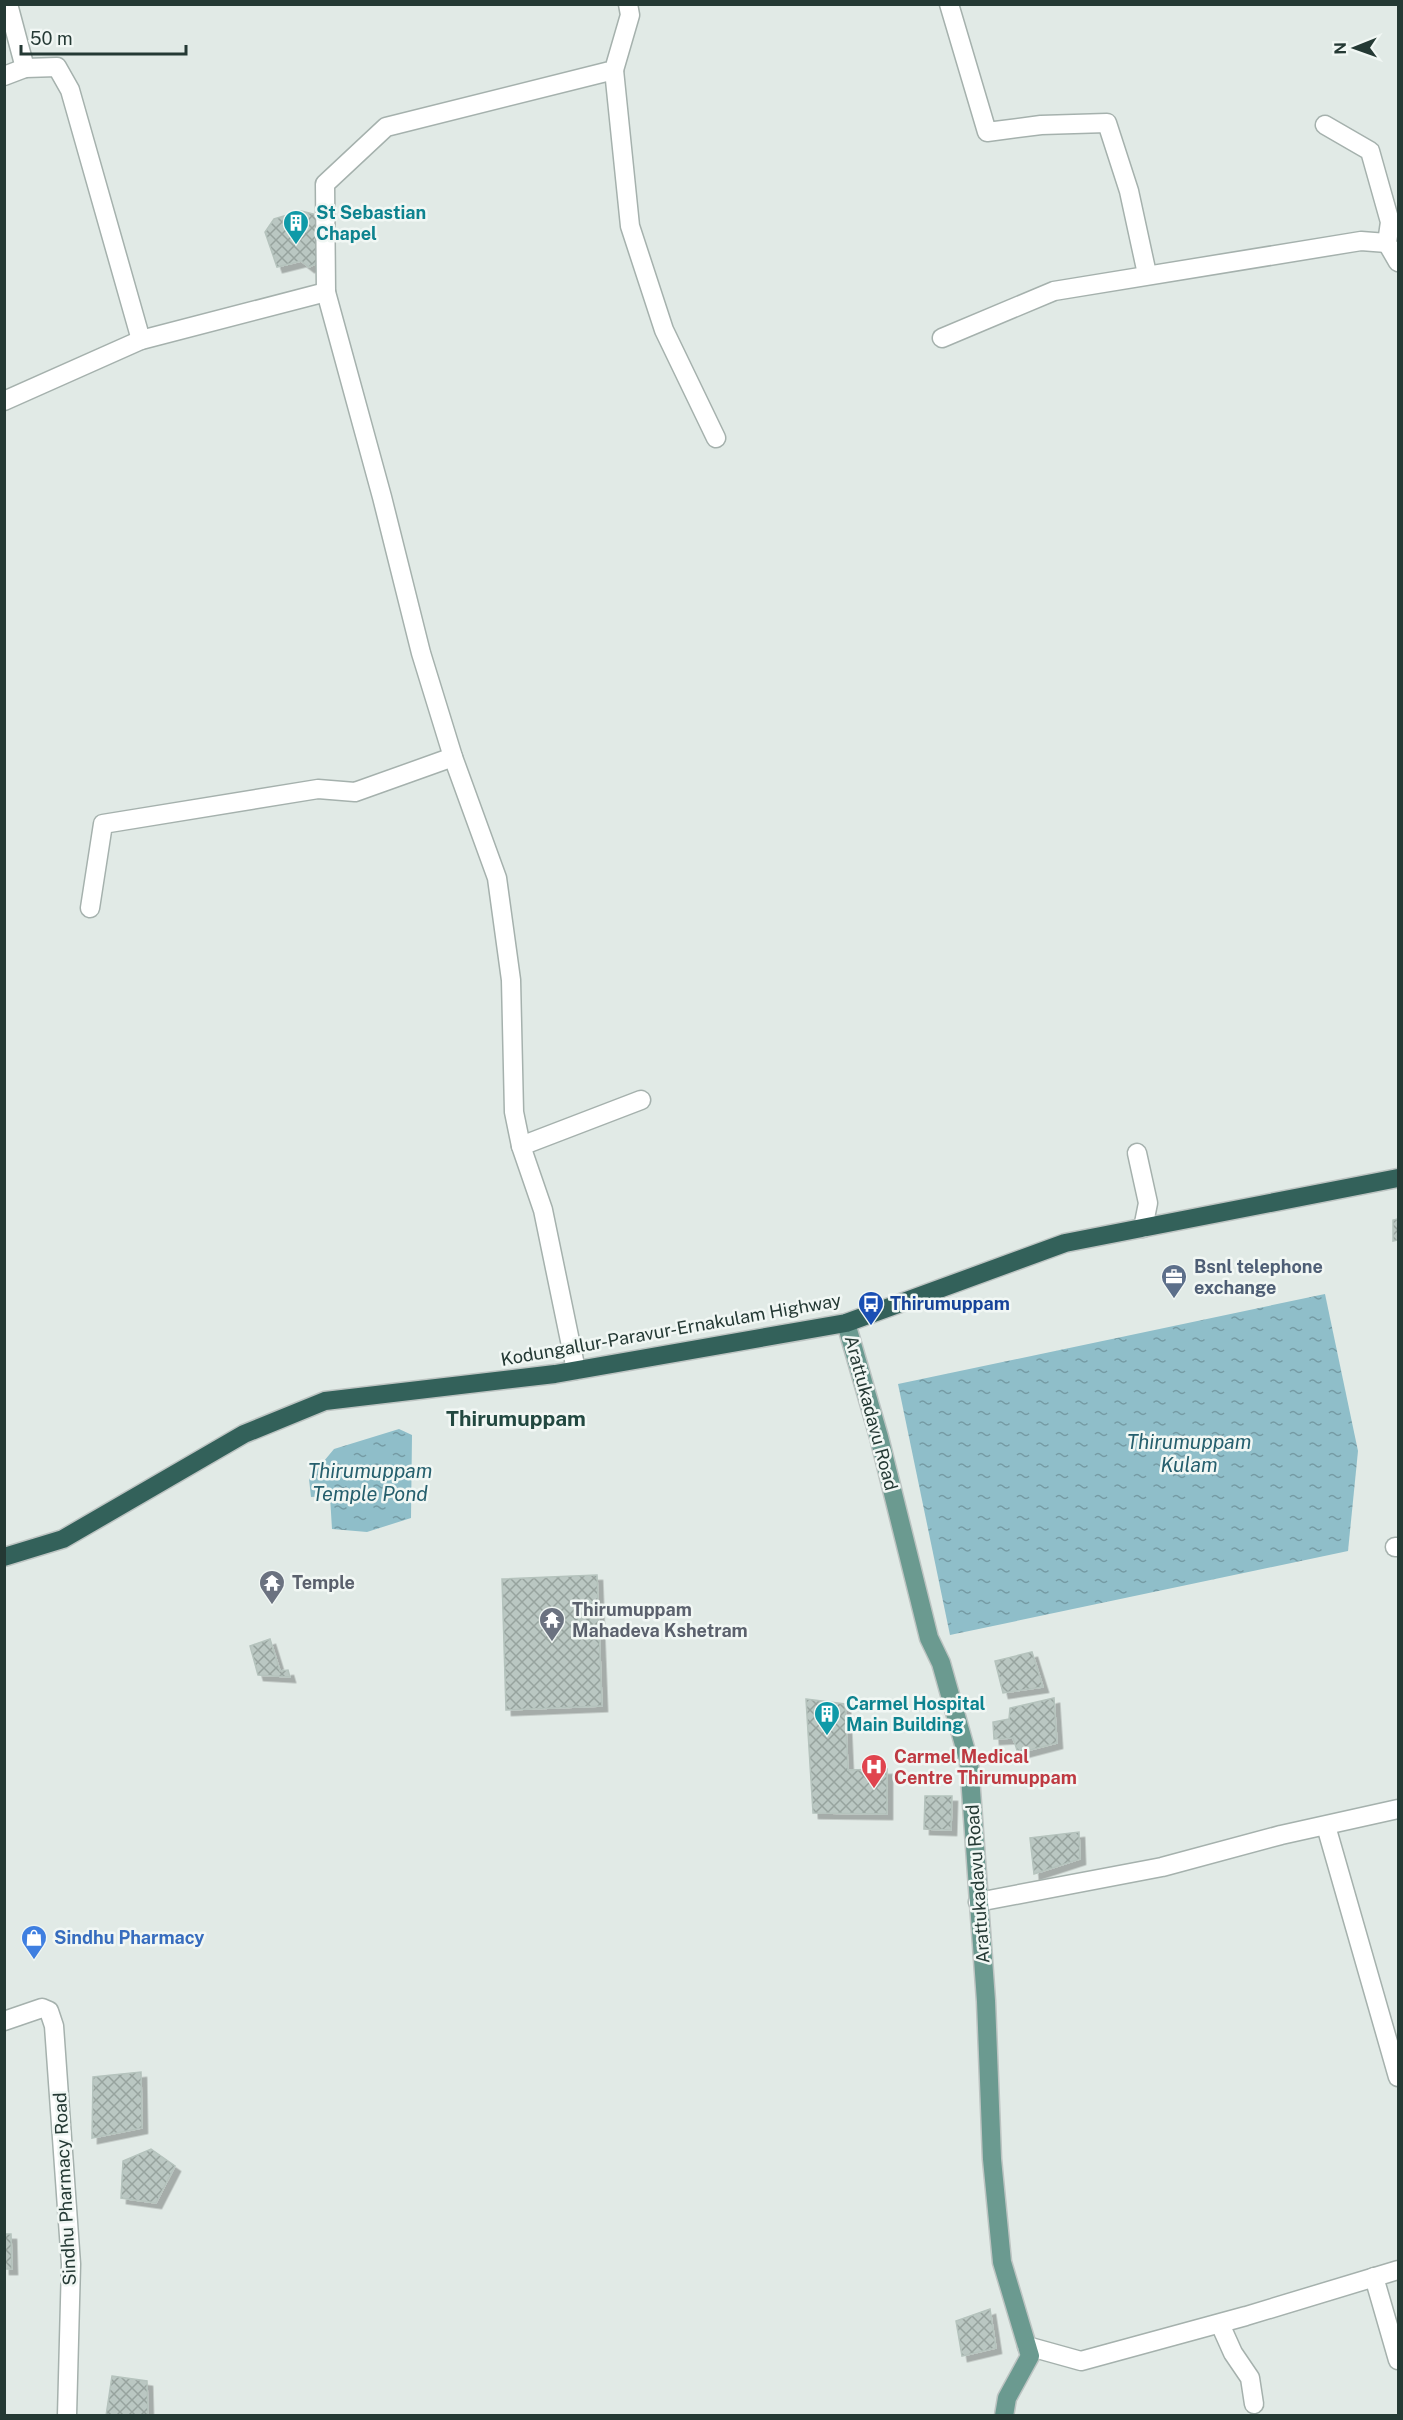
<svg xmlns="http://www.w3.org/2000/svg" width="1403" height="2420" font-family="'Public Sans',sans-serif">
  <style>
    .water { fill: url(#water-ripples) }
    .building { fill: url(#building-cross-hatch); stroke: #b5c3bd; stroke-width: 1.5; filter: url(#shadow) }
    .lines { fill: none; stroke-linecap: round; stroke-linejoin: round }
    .minor-casing { stroke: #a5b1ad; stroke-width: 21 }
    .major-casing { stroke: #bdc4c2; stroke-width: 21 }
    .highway-casing { stroke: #bdc4c2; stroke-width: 21 }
    .minor { stroke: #fff; stroke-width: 18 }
    .major { stroke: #6b9a90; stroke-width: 18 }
    .highway { stroke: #33615a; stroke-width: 18 }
    .labels { text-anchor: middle; stroke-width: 5; stroke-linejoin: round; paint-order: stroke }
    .culture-label { font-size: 18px; font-weight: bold; fill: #0d838f; stroke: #f1f7f4; text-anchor: start }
    .service-label { font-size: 18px; font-weight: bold; fill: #4e5e75; stroke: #f1f7f4; text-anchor: start }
    .transit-label { font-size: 18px; font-weight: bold; fill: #164399; stroke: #f1f7f4; text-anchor: start }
    .street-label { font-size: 18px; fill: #243934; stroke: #f1f7f4 }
    .worship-label { font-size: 18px; font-weight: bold; fill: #5b616d; stroke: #f1f7f4; text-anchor: start }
    .health-label { font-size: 18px; font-weight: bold; fill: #be3a42; stroke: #f1f7f4; text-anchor: start }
    .shop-label { font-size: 18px; font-weight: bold; fill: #366cbe; stroke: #f1f7f4; text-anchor: start }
    .water-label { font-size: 20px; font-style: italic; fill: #255f6d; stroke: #f1f7f4 }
    .quarter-label { font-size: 21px; font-weight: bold; fill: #224840; stroke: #f1f7f4 }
  </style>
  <defs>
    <pattern id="water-ripples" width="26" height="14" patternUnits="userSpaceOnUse" patternTransform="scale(1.5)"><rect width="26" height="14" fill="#8fbec9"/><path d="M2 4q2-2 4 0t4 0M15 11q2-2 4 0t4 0" fill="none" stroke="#759ba4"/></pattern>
    <pattern id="building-cross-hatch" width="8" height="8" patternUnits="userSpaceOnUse" patternTransform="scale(1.5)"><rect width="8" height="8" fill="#bac7c2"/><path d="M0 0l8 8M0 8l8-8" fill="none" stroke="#97a39e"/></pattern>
    <filter id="shadow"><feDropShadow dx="5.5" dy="5.5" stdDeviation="0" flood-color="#0004"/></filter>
  </defs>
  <rect width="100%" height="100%" fill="#e1eae6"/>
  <!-- water -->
  <g class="water">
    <path d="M1325 1294 1358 1451 1348 1551 950 1635 898 1384Z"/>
    <path d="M399 1429 412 1435 411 1518 367 1532 332 1529 330 1496 311 1497 309 1479 334 1449Z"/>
  </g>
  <!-- building -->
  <g class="building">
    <path d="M301 211 322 216 321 261 309 267 301 261 277 267 265 232 274 219Z"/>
    <path d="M1398 1219V1240L1393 1241V1220Z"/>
    <path d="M597 1575 602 1706 506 1710 502 1579Z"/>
    <path d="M270 1639 280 1671 288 1670 290 1677 258 1675 250 1646Z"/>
    <path d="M1032 1652 1043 1687 1003 1693 995 1661Z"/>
    <path d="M1054 1698 1057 1743 1018 1753 1013 1738 994 1739 993 1722 1009 1719 1010 1708Z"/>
    <path d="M806 1699 845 1704 848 1770 887 1769V1814L813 1813Z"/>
    <path d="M925 1796H952L951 1830 924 1829Z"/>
    <path d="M1079 1832 1080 1859 1034 1874 1030 1838Z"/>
    <path d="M141 2072 142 2128 92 2138 93 2077Z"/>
    <path d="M151 2149 175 2166 156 2203 121 2198 123 2161Z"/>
    <path d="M4 2234H11L12 2269H4Z"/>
    <path d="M990 2309 996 2348 962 2356 956 2321Z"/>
    <path d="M112 2376 147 2381 148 2416H106Z"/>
  </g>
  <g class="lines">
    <defs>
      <g id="minor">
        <path d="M8 4 25 68"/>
        <path d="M949 4 987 132 1041 125 1107 123 1129 191 1147 274"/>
        <path d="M614 70 630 226 664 330 716 438"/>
        <path d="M4 76 25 68 57 67 70 90 141 340"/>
        <path d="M1325 125 1370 151 1390 222 1387 243 1398 262"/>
        <path d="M942 338 1054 291 1361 241 1387 243"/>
        <path d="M4 401 141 340 326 292"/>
        <path d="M90 908 103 824 318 789 355 792 453 757"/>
        <path d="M521 1146 641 1100"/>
        <path d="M1137 1153 1148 1203 1143 1228"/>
        <path d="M576 1370 543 1210 521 1146 514 1112 511 980 497 878 453 757 421 653 382 497 326 292 325 184 386 127 614 70 630 15 628 4"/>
        <path d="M1395 1547H1398"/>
        <path d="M1326 1826 1398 2077"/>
        <path d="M978 1902 1162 1867 1281 1835 1398 1809"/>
        <path d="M4 2021 42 2008 49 2011 54 2026 71 2264 67 2416"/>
        <path d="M1374 2277 1398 2360"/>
        <path d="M1220 2324 1233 2353 1250 2378 1254 2404"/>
        <path d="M1027 2346 1081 2361 1246 2316 1398 2270"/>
      </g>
      <path id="major" d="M846 1323 879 1437 929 1638 941 1663 969 1762 986 2001 992 2159 1002 2262 1030 2356 1007 2398 1004 2416"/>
      <path id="highway" d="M4 1557 63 1539 244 1434 325 1401 555 1374 846 1323 1065 1243 1398 1178"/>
    </defs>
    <!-- minor casing -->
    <use href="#minor" class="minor-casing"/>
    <!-- major casing -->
    <use href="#major" class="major-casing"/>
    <!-- highway casing -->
    <use href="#highway" class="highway-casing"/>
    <!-- minor -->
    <use href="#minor" class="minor"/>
    <!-- major -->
    <use href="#major" class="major"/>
    <!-- highway -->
    <use href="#highway" class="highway"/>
  </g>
  <!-- icons -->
  <defs>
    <symbol id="building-pin" viewBox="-11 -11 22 30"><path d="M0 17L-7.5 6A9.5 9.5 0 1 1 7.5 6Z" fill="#0f9aa8" stroke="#f1f7f4"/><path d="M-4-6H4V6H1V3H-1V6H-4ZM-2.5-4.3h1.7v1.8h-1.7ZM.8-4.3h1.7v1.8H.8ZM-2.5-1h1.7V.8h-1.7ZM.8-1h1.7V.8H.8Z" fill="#fff"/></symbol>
    <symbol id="office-pin" viewBox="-11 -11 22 30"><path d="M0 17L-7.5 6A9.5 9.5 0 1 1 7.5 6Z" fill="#5c6f8a" stroke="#f1f7f4"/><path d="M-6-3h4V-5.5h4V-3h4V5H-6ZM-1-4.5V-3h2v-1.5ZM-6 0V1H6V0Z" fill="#fff"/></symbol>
    <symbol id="bus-pin" viewBox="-11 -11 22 30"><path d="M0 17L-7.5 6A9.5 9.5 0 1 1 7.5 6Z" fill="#1a4fb4" stroke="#f1f7f4"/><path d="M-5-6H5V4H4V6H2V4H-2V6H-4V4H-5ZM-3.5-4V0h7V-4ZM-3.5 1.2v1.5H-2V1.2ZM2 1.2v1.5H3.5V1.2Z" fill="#fff"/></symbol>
    <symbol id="temple-pin" viewBox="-11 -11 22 30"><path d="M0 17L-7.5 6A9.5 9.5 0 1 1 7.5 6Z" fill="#6b7280" stroke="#f1f7f4"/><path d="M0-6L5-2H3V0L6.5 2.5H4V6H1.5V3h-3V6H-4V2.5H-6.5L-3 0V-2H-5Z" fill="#fff"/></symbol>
    <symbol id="hospital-pin" viewBox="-11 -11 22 30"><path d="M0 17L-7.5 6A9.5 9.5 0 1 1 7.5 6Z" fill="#e0444e" stroke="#f1f7f4"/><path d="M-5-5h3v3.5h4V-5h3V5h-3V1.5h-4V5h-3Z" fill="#fff"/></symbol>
    <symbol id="shop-pin" viewBox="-11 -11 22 30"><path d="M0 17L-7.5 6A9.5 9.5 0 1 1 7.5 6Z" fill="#3f7fe0" stroke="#f1f7f4"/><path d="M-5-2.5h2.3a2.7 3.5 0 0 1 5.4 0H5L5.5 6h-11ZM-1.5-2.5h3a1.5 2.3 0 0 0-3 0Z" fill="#fff"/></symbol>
  </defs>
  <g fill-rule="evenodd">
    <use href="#building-pin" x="281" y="208" width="30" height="40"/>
    <use href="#office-pin" x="1159" y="1262" width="30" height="40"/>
    <use href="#bus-pin" x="856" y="1289" width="30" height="40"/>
    <use href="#temple-pin" x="257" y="1568" width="30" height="40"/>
    <use href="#temple-pin" x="537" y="1605" width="30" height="40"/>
    <use href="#building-pin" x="812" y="1699" width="30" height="40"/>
    <use href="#hospital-pin" x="859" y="1752" width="30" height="40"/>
    <use href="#shop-pin" x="19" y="1923" width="30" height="40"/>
  </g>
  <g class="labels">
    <!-- culture labels -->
    <g class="culture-label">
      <text x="316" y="219">St Sebastian<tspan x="316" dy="21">Chapel</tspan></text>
      <text x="846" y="1710">Carmel Hospital<tspan x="846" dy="21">Main Building</tspan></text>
    </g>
    <!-- service labels -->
    <g class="service-label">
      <text x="1194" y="1273">Bsnl telephone<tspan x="1194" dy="21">exchange</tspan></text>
    </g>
    <!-- transit labels -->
    <g class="transit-label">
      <text x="890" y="1310">Thirumuppam</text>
    </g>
    <!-- street labels -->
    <g class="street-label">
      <text transform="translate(671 1330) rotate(-10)" y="6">Kodungallur-Paravur-Ernakulam Highway</text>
      <text transform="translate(871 1413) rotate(75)" y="6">Arattukadavu Road</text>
      <text transform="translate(978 1884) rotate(-94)" y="6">Arattukadavu Road</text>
      <text transform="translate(65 2189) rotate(-93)" y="6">Sindhu Pharmacy Road</text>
    </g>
    <!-- worship labels -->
    <g class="worship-label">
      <text x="292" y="1589">Temple</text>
      <text x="572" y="1616">Thirumuppam<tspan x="572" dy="21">Mahadeva Kshetram</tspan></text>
    </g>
    <!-- health labels -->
    <g class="health-label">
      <text x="894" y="1763">Carmel Medical<tspan x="894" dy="21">Centre Thirumuppam</tspan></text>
    </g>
    <!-- shop labels -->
    <g class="shop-label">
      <text x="54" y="1944">Sindhu Pharmacy</text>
    </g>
    <!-- water labels -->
    <g class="water-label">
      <text x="1189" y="1449">Thirumuppam<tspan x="1189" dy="23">Kulam</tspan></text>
      <text x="370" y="1478">Thirumuppam<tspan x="370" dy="23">Temple Pond</tspan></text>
    </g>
    <!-- quarter labels -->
    <g class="quarter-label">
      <text x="516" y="1426">Thirumuppam</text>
    </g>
  </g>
  <!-- border -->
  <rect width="1403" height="2420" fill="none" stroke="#243934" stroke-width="12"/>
  <!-- north arrow -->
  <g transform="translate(1355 48) rotate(269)" stroke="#f1f7f4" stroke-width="4.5" paint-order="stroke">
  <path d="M0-4.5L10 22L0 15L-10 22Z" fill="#243934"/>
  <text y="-9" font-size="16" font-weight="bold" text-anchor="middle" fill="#243934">N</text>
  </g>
  <!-- scale -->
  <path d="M21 45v9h165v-9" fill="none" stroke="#243934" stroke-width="3"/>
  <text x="30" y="45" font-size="18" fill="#243934" stroke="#f1f7f4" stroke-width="4.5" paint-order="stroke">50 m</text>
</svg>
